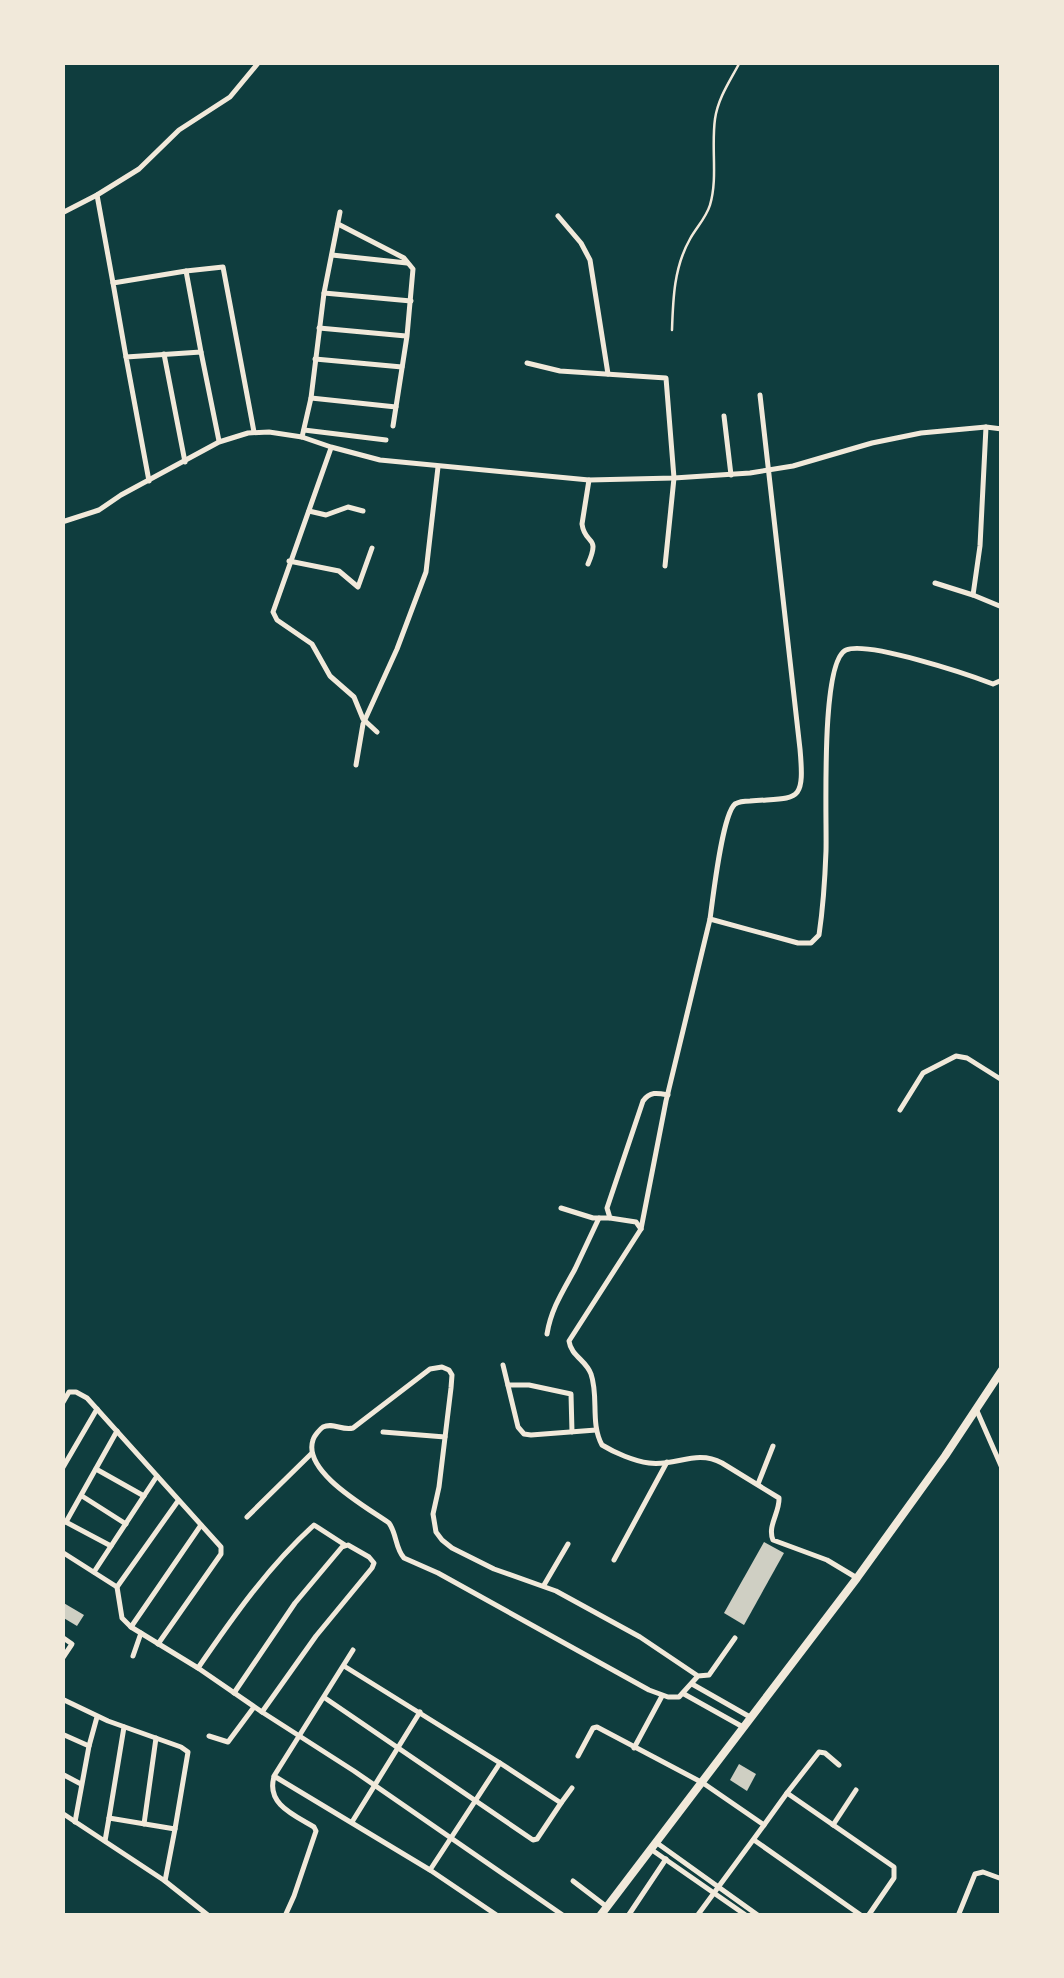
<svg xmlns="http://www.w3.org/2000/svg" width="1064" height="1978" font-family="'Alegreya Sans',sans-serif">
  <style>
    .building { fill: #cfcfc3 }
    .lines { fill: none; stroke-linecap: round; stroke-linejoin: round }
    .path { stroke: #f1e9da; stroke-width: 2.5 }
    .minor { stroke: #f1e9da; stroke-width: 5 }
    .tertiary { stroke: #f1e9da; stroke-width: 5 }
    .trunk { stroke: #f1e9da; stroke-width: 8 }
  </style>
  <rect width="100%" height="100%" fill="#0f3d3e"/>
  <!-- building -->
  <g class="building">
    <path d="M764 1542 784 1553 744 1625 724 1613Z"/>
    <path d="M62 1602 84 1615 77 1626 62 1617Z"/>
    <path d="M739 1764 756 1774 747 1791 730 1780Z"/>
  </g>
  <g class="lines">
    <!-- path -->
    <path class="path" d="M672 330C673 299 674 267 690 239 696 228 706 218 710 205 718 178 711 148 715 119 718 98 730 81 740 62"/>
    <!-- minor -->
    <g class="minor">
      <path d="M97 195 113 283"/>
      <path d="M62 213 97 195 139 169 179 130 230 97 259 62"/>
      <path d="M558 216 581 243 590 260 608 374"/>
      <path d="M338 224 404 258 413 269 407 336 393 426"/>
      <path d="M332 255 407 263"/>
      <path d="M186 271 223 267 254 432"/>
      <path d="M324 293 411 301"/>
      <path d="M319 328 406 336"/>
      <path d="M164 354 185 462"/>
      <path d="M126 357 113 283 186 271 201 352"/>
      <path d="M315 359 402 367"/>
      <path d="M527 363 560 371 666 378 674 478 665 566"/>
      <path d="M311 398 396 407"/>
      <path d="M724 416 731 475"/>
      <path d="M304 430 386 440"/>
      <path d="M302 437 311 398 324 293 340 212"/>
      <path d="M331 448 273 612 277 620 312 644 330 676 354 697 363 719 377 732"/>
      <path d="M149 481 126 357 201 352 219 441"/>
      <path d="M309 511 326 515 348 507 363 511"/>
      <path d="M62 522 99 510 121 495 219 442 248 433 269 432 302 437 331 447 380 460 589 480 674 478 750 473 793 466 872 443 921 433 986 427 1002 429"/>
      <path d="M289 561 339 571 358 587 372 548"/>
      <path d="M588 564C601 534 585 546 582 524L589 480"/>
      <path d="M935 583 973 595 1002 607"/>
      <path d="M973 595 980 546 986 427"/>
      <path d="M356 765 363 724 397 649 426 572 438 467"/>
      <path d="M710 919C713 898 722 815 735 804 740 801 745 801 750 801 798 797 805 805 800 749L760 395"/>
      <path d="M900 1110 923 1073 956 1056 967 1058 1002 1080"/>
      <path d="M561 1208 593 1218H609"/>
      <path d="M641 1229 636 1222 610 1218 607 1208 643 1101C650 1091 658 1093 668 1095"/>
      <path d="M547 1334C551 1309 563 1291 575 1269 583 1252 591 1235 599 1218"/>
      <path d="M503 1365 518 1427 524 1434 531 1435 596 1430"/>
      <path d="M508 1385H529L571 1394 572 1432"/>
      <path d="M62 1404 69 1392H76L87 1398 221 1547V1554L158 1644"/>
      <path d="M977 1411 1002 1468"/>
      <path d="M383 1432 445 1437"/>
      <path d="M62 1469 97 1409"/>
      <path d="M96 1469 144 1496"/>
      <path d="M758 1484 773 1446"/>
      <path d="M82 1496 126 1524"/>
      <path d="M247 1517 312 1453"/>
      <path d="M62 1520 111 1546"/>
      <path d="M66 1522 117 1431"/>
      <path d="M62 1552 117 1587 122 1618 131 1627 198 1668 262 1712 354 1771 564 1916"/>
      <path d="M614 1560 667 1462"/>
      <path d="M94 1572 157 1476"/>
      <path d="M857 1578 827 1560 773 1540C767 1526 780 1512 779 1498L722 1463C696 1449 675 1467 649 1463 634 1461 615 1453 602 1445 590 1423 599 1397 591 1374 586 1360 571 1356 569 1341L641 1229 666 1101 710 919 798 943H811L819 935C823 908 825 879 826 851 827 820 820 661 846 650 868 641 967 674 993 684L1002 680"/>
      <path d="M544 1585 568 1544"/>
      <path d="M117 1587 178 1501"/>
      <path d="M131 1627 201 1525"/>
      <path d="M62 1637 72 1644 62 1659"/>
      <path d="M353 1650 274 1776 430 1870 498 1916"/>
      <path d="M133 1656 141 1633"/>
      <path d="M344 1666 500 1763 430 1870"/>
      <path d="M198 1668C233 1617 268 1567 314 1525L345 1545"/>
      <path d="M698 1676 679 1697H668L649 1690 438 1573 404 1558C395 1548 397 1534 389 1523 368 1508 302 1472 313 1440 314 1436 320 1429 323 1427 333 1422 342 1431 353 1428L430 1369 442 1367 449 1370 452 1375 451 1388 439 1487 433 1514 436 1532 442 1540 452 1548 494 1569 556 1591 640 1637 698 1676 709 1675 735 1638"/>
      <path d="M692 1684 750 1717"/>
      <path d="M234 1693 295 1603 342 1547 348 1545 369 1557 374 1563 372 1568 316 1636 262 1712"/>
      <path d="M684 1694 743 1727"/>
      <path d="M325 1698 533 1840 537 1839 561 1803"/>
      <path d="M62 1699 108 1721 181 1747 188 1752 175 1829 109 1818 105 1841"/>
      <path d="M62 1734 89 1746"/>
      <path d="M209 1736 228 1742 254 1707"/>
      <path d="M634 1748 662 1696"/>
      <path d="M578 1756 593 1728 597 1727 703 1783 764 1825 697 1916"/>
      <path d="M500 1763 561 1803 572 1788"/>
      <path d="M62 1774 81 1784"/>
      <path d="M274 1777C266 1804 294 1815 314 1827L316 1831 294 1896 285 1916"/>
      <path d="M787 1793 819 1752 825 1753 839 1765"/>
      <path d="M109 1818 124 1727"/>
      <path d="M75 1822 89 1746 97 1717"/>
      <path d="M352 1822 420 1712"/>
      <path d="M144 1824 156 1738"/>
      <path d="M764 1825 787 1793 894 1867V1878L868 1916"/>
      <path d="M833 1825 856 1790"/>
      <path d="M754 1840 862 1916"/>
      <path d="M657 1843 759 1916"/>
      <path d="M652 1850 747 1916"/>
      <path d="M165 1881 175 1829"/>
      <path d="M573 1881 607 1907"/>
      <path d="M628 1916 666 1859"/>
      <path d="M958 1916 975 1874 983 1872 1002 1879"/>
    </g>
    <!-- tertiary -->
    <path class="tertiary" d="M62 1813 165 1881 209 1916"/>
    <!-- trunk -->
    <path class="trunk" d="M600 1916 857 1578 945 1456 1002 1370"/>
  </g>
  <!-- border -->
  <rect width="1064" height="1978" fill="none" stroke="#f1e9da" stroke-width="130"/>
</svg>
